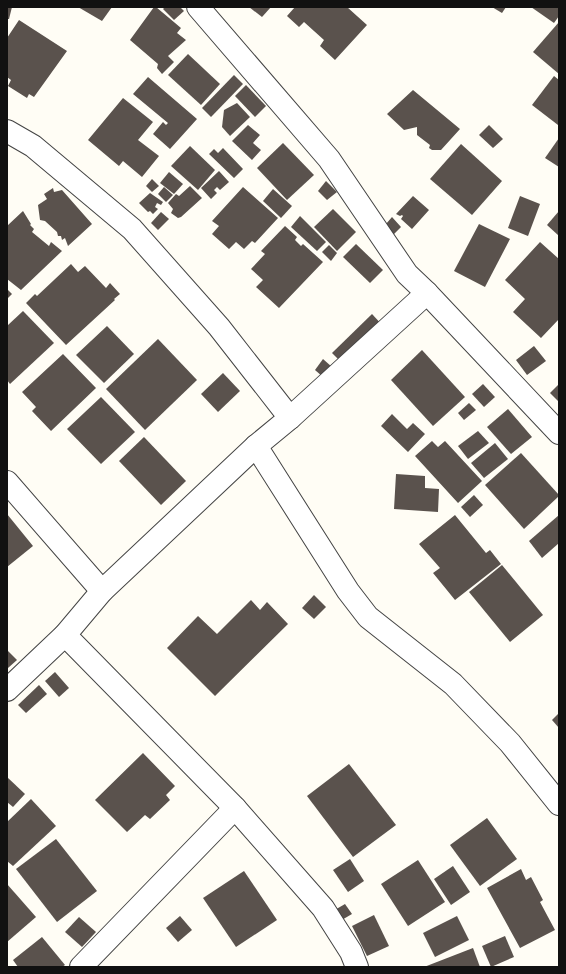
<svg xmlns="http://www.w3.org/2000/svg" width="566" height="974" font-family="'IBM Plex Serif',serif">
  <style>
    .building { fill: #5a524d }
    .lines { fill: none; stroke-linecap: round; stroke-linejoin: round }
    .street-casing { stroke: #444; stroke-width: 24 }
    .street { stroke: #fff; stroke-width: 22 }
  </style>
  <rect width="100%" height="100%" fill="#fffdf5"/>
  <!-- building -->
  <g class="building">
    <path d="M7 7H12L9 19H7Z"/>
    <path d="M78 7H112L102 21Z"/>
    <path d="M154 7H156L181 28 177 33 186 40 168 56 174 62 162 74 157 68 158 64 130 40Z"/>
    <path d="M165 7H180L184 11 174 20 163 9Z"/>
    <path d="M249 7H271L262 17Z"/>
    <path d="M295 7H347L367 25 335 60 320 46 324 40 304 22 299 27 287 16Z"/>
    <path d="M492 7H506L502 13Z"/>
    <path d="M531 7H559V16L554 23Z"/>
    <path d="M19 20 67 51 34 97 29 94 27 98 8 86 11 80 7 77V38Z"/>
    <path d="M559 22V74L533 52Z"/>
    <path d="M188 54 220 84 201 105 168 75Z"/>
    <path d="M234 75 243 84 211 117 202 108Z"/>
    <path d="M554 76 559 80V125H558L532 105Z"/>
    <path d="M148 77 197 119 170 149 153 134 163 122 166 125 168 123 133 94Z"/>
    <path d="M246 85 266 106 255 117 235 96Z"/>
    <path d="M413 90 460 129 441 150H432L429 148 430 145 417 135V127L404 130 387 114Z"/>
    <path d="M123 98 153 122 138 140 159 156 142 177 123 161 119 166 88 140Z"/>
    <path d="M237 103 250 117 230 136 222 127 224 110Z"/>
    <path d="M248 125 260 135 253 143 261 150 252 160 232 141Z"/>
    <path d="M489 125 503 139 493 148 479 135Z"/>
    <path d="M559 138V167L545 158Z"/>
    <path d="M283 143 314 175 287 200 257 168Z"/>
    <path d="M461 144 502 181 472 215 430 179Z"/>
    <path d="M190 146 215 170 198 190 171 166Z"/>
    <path d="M223 148 243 169 234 178 209 154 214 149 218 153Z"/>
    <path d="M219 171 229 182 220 190 217 187 214 190 217 193 211 199 201 188Z"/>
    <path d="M169 172 183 184 174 194 160 183Z"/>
    <path d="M152 179 159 186 152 192 146 186Z"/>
    <path d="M326 181 337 192 327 200 318 191Z"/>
    <path d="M190 186 202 198 181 217 178 218 171 213 173 209 168 203 176 194 179 196Z"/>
    <path d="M164 187 173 195 166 202 158 194Z"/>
    <path d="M243 187 278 218 255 243 252 241 244 249 236 242 229 249 212 234 219 226 212 221Z"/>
    <path d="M53 188 54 192 62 190 92 224 68 246 65 238 62 240 61 236H58L57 232 45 221 40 220 38 205 47 199 44 194Z"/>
    <path d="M273 189 292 206 281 218 263 201Z"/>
    <path d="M150 193 163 202 161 205 157 203 155 207 158 209 153 214 150 211 148 212 139 203Z"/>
    <path d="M413 196 429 210 412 229 401 219 403 216 402 215 400 216 396 214Z"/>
    <path d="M520 196 540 204 528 236 508 228Z"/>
    <path d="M333 209 356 232 337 251 314 227Z"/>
    <path d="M23 211 31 224 30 225 34 229 32 232 49 246 51 242 62 251 21 290 7 279V226Z"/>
    <path d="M559 211V236L547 225Z"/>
    <path d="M161 212 169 219 158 230 151 223Z"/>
    <path d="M300 216 326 242 317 251 291 227Z"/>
    <path d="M392 217 401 227 392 236 384 221 386 224Z"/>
    <path d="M479 224 510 239 485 287 454 271Z"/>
    <path d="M285 226 297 237 295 240 301 246 303 244 323 262 279 308 256 287 263 280 251 269 265 254 261 251Z"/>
    <path d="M540 242 559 259V319L541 338 513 312 525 299 505 280Z"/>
    <path d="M356 244 383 270 370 283 343 257Z"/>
    <path d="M329 245 337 253 331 261 322 252Z"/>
    <path d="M71 264 78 272 85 266 106 288 110 283 120 294 114 299 115 300 66 345 26 303 35 294 37 296Z"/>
    <path d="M7 289 12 294 7 299Z"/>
    <path d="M23 311 54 343 10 384 7 380V326Z"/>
    <path d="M372 314 384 327 344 365 332 353Z"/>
    <path d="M107 326 134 354 104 383 76 355Z"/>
    <path d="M158 339 197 380 145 430 106 389Z"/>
    <path d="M534 346 546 361 527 375 516 360Z"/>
    <path d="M422 350 465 397 433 426 391 380Z"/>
    <path d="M63 354 96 388 51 431 32 411 36 407 22 392Z"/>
    <path d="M323 359 332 367 323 377 315 370Z"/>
    <path d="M223 373 240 391 218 412 201 394Z"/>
    <path d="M483 384 495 397 484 407 472 394Z"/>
    <path d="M559 384V402L550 393Z"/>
    <path d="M101 397 135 432 101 464 67 429Z"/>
    <path d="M469 403 476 410 464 420 458 413Z"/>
    <path d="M508 409 532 437 511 454 487 427Z"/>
    <path d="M392 414 407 429 413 423 425 434 408 452 381 426Z"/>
    <path d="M478 431 489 443 468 459 458 446Z"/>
    <path d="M144 437 186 481 161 505 119 461Z"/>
    <path d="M432 441 438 447 445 441 482 481 458 503 415 456Z"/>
    <path d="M495 443 508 459 484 478 471 463Z"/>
    <path d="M521 453 559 495V496L524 529 485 485Z"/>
    <path d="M396 474 425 476V488L439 489 438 512 394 509Z"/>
    <path d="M474 495 483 505 470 517 461 507Z"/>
    <path d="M7 514 33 546 7 567Z"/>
    <path d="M455 515 486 553 490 550 501 564 455 600 433 573 440 568 419 544Z"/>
    <path d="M559 515V543L542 558 529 541Z"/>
    <path d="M502 565 543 615 510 642 469 592Z"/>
    <path d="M314 595 326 607 314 619 302 608Z"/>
    <path d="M251 600 260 610 267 602 288 624 215 696 167 648 198 616 217 634Z"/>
    <path d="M7 650 17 660 8 668 7 666Z"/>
    <path d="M55 672 69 688 59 697 45 681Z"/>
    <path d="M39 685 47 694 26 713 18 705Z"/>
    <path d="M559 713V728L552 720Z"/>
    <path d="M143 753 175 786 166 795 170 800 150 819 145 815 127 832 95 800Z"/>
    <path d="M349 764 396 825 353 857 307 796Z"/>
    <path d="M7 777 25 794 13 807 7 802Z"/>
    <path d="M31 799 56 826 13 866 7 861V822Z"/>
    <path d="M487 818 517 859 480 886 450 845Z"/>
    <path d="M56 839 97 891 57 922 16 869Z"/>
    <path d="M350 859 364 881 348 892 333 870Z"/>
    <path d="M418 860 445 902 408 926 381 884Z"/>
    <path d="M453 866 470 892 451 905 434 879Z"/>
    <path d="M521 869 526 880 531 877 543 900 540 902 555 930 520 948 487 888Z"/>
    <path d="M244 871 277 920 236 947 203 898Z"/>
    <path d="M7 884 36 917 7 942Z"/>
    <path d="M345 904 352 914 340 921 333 911Z"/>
    <path d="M374 915 389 946 367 956 352 926Z"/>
    <path d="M180 916 192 930 178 942 166 928Z"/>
    <path d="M457 916 469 940 435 957 423 933Z"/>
    <path d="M79 917 96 932 82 947 65 932Z"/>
    <path d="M505 936 514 957 491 967 482 946Z"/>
    <path d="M42 937 65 965 62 967H18L13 960Z"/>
    <path d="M473 948 480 967H424Z"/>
  </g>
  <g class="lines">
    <defs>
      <g id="street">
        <path d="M198 7 329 159 407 274 427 293 559 433"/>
        <path d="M7 131 33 146 132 229 219 327 290 418"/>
        <path d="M256 446 348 591 368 617 453 684 510 743 559 804"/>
        <path d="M7 482 102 591"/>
        <path d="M65 635 235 808 323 908 351 952 357 967"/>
        <path d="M7 690 65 635 102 591 256 446 290 418 427 293"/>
        <path d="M81 967 235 808"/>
      </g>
    </defs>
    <!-- street casing -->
    <use href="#street" class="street-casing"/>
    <!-- street -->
    <use href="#street" class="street"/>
  </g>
  <!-- border -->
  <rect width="566" height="974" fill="none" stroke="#111111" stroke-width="16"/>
</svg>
